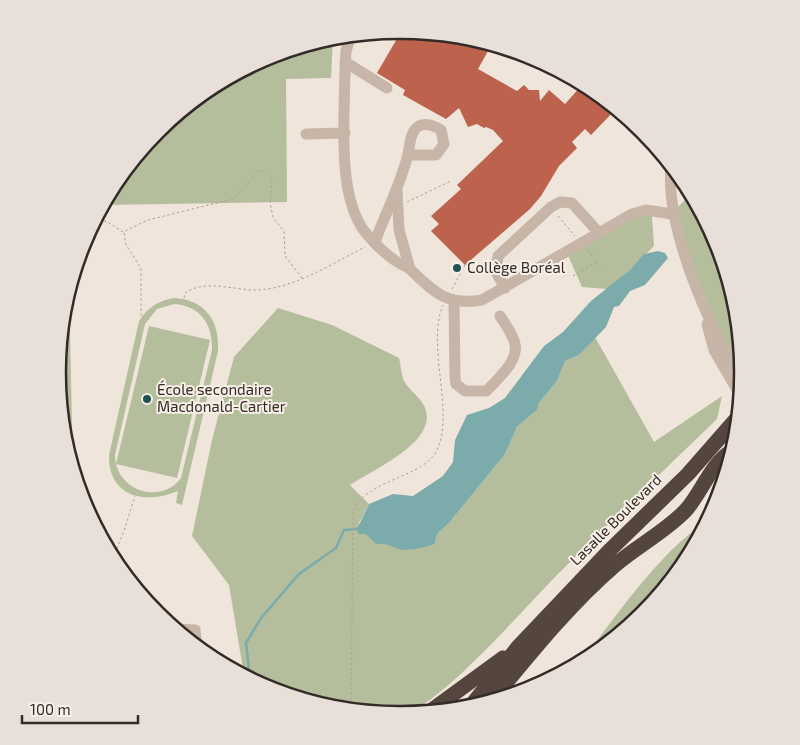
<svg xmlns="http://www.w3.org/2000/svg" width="800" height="745" font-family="'Exo 2',sans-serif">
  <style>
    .green { fill: #b4be9c; fill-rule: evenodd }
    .water { fill: #7cabab }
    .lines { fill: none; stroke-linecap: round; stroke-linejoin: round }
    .stream { stroke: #7cabab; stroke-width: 2.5 }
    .building { fill: #bd624c }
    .path { stroke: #b39f92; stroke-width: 1; stroke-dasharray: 2.5 2.5; stroke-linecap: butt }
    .minor { stroke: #c7b5a8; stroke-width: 11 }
    .highway { stroke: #55453f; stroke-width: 15 }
    .poi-dot { fill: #205253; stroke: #f8efe7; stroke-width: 2 }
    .labels { text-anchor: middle; stroke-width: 4; stroke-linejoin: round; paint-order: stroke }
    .poi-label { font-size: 15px; fill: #342b28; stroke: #f8efe7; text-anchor: start }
    .street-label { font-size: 15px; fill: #342b28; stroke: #f8efe7 }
    .rim { fill: none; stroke: #342b28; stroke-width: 2.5 }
  </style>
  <rect width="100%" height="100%" fill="#f0e5db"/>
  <!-- green -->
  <g class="green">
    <path d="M333 37 331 78 286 79 287 202 103 205 115 182 158 130 210 88 269 56Z"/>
    <path d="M691 194 717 242 736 306 742 373 729 359 672 213Z"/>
    <path d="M635 213 652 216 654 246 631 269 607 289 582 287 567 253Z"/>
    <path d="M69 291 73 468C56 412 52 347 69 291Z"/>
    <path d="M173 298C205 299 220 321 218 351L182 505 176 503 178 491C145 505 108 497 109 455L139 321C148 307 157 302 173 298ZM174 304C201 306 213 325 212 350L181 478C160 506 115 490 115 455L145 324 157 309Z"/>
    <path d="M278 308 332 325 399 358C401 365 401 378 406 384 413 394 423 399 426 411 435 443 371 471 350 485L369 504 359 523V534H366L409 550 435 544 437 534 449 523 505 454 517 427 537 410 539 403 557 381 565 361 579 355 595 337 654 442 722 396 717 419C665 469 613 519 562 570 532 599 437 711 400 715L333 708 269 689 244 675 229 585 192 536 212 440 234 357Z"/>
    <path d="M149 326 210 340 177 478 116 464Z"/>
    <path d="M706 522C699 536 693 550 685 563 660 599 618 642 580 663 614 619 660 551 706 522Z"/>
  </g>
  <!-- water -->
  <path class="water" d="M658 251 665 253 668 258 645 285 630 291 619 306 614 307 606 327 579 355 565 361 557 381 539 403 537 410 517 427 505 454 449 523 437 534 435 544C424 547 410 552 399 549 390 546 386 543 376 544L366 534H359L357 529 369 504 393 494 413 496 443 476 453 462 455 440 467 415 489 408 505 398 544 346 563 332 591 301 631 269 644 254Z"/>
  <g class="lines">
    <!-- stream -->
    <g class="stream">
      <path d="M704 235 708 225"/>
      <path d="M250 679 246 643 261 618 299 574 336 548 344 530 357 529"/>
    </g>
  </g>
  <!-- building -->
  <path class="building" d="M402 30 467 37 492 44 478 69 517 91 524 85 529 90H539L540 101 549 90 565 104 583 84 616 109 591 135 585 129 572 142 577 148 559 166 541 196 530 209 465 265 431 231 439 224 431 216 461 189 457 185 503 141 493 130 486 127 484 128 477 124 468 127 459 108 446 119 403 95 405 90 377 73Z"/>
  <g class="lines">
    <!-- path -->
    <g class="path">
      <path d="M407 202 451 181"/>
      <path d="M558 216 575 236"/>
      <path d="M94 223 106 221 123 232 148 220 233 199 261 169 272 179 270 203 273 217 284 232 285 256 302 278"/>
      <path d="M124 233 126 245 141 268V318"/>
      <path d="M587 250 601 267"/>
      <path d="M573 276 596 262"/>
      <path d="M452 289 465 265"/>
      <path d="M184 298 185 293C205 279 233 290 256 290 294 289 331 264 365 247"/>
      <path d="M113 558 124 531 135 496"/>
      <path d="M351 710 353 511C368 478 424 478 437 450 455 413 426 345 443 305"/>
    </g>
    <!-- minor -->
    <g class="minor">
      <path d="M351 35 346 51 345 68C345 114 336 195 365 232 374 243 387 256 399 263 404 266 409 267 412 271 435 293 448 306 482 300L632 214 646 210 672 214"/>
      <path d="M345 62 387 88"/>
      <path d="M548 68 550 66"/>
      <path d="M306 134 345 133"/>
      <path d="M671 165C665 224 707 328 742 376"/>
      <path d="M397 190 399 230 410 269"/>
      <path d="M375 242C385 214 401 184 408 154 410 145 410 131 419 126 427 122 435 126 441 130L444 144 436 155H408"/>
      <path d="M505 288 496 272 498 256 551 207 560 202 572 203 599 233"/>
      <path d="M454 301 455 378 456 384 465 391H486C493 385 499 378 505 371 524 348 514 338 500 316"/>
      <path d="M707 324 714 350 740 395"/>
      <path d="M175 629 195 630 197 647"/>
    </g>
    <!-- highway -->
    <g class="highway">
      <path d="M491 701C530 654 568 606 614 566 637 546 665 532 686 510 702 492 711 463 732 451"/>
      <path d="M470 707 518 647 611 549 688 474 738 417"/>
      <path d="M429 712 503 658"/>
    </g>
  </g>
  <!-- markers -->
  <g class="poi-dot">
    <circle cx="457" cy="268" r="5"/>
    <circle cx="147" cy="399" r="5"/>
  </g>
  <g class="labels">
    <!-- poi labels -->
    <g class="poi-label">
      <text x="467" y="273">Collège Boréal</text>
      <text x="157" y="395">École secondaire<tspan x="157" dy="17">Macdonald-Cartier</tspan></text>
    </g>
    <!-- street labels -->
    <g class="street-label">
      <text transform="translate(616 520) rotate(-45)" y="5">Lasalle Boulevard</text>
    </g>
  </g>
  <!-- crop -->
  <path d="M0 0H800V745H0ZM399 39H401A333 333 0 0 1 734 372V373A333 333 0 0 1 401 706H399A333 333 0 0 1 66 373V372A333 333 0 0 1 399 39Z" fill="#e8dfd8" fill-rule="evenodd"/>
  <path class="rim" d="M399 39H401A333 333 0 0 1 734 372V373A333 333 0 0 1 401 706H399A333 333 0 0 1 66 373V372A333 333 0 0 1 399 39Z"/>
  <!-- scale -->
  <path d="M22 715v8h116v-8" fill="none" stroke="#342b28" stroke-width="2.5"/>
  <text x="30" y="715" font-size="15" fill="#342b28" stroke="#f8efe7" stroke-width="4" paint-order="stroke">100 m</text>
</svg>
